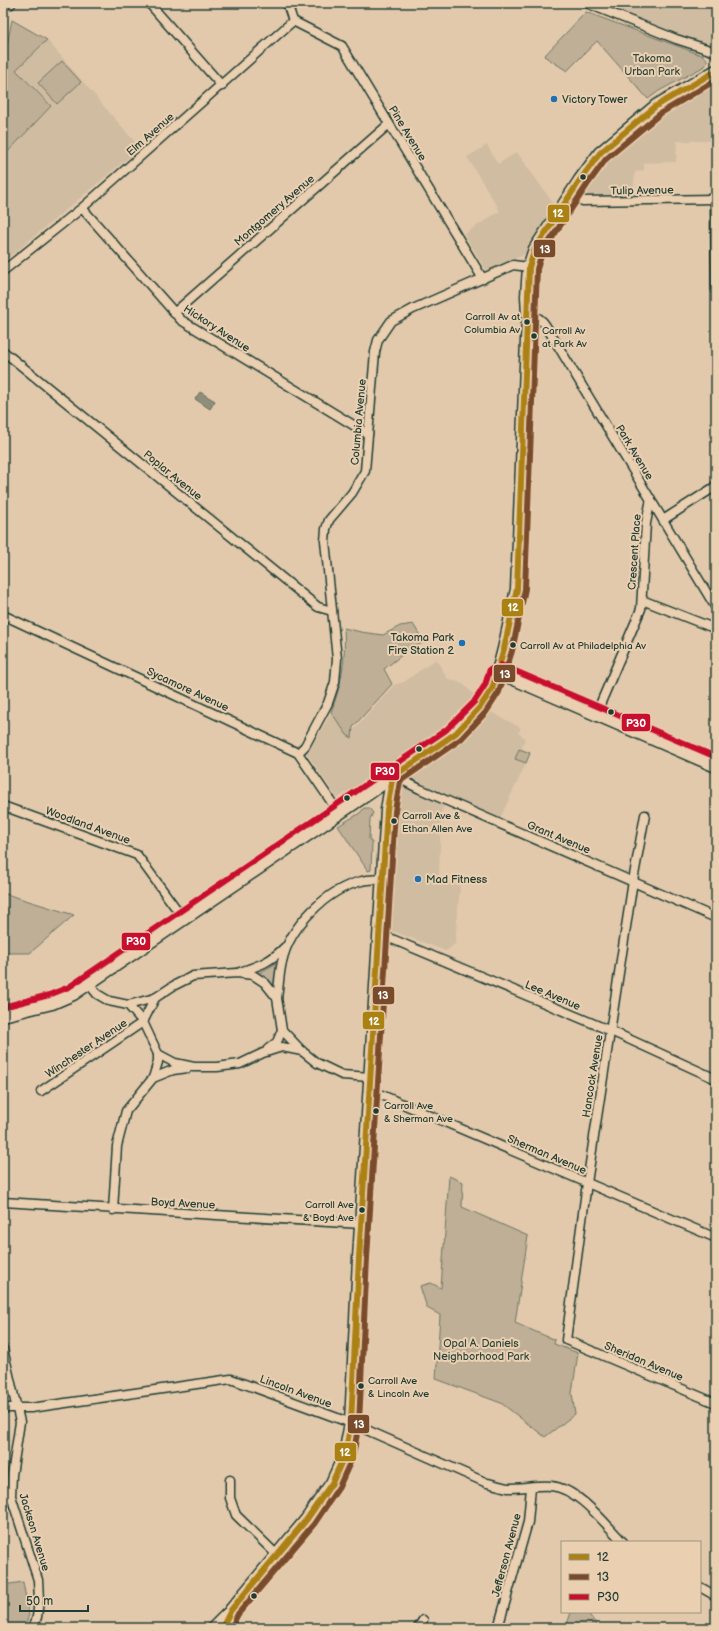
<svg xmlns="http://www.w3.org/2000/svg" width="719" height="1631" font-family="'Balsamiq Sans',sans-serif">
  <style>
    .built { fill: #d0bca1 }
    .green { fill: #beaf96; stroke: #6e7665 }
    .water { fill: #8f8e7a; stroke: #626e5e }
    .lines { fill: none; stroke-linecap: round; stroke-linejoin: round }
    .minor-casing { stroke: #1f3d34; stroke-width: 11 }
    .tertiary-casing { stroke: #1f3d34; stroke-width: 14 }
    .secondary-casing { stroke: #1f3d34; stroke-width: 15 }
    .minor { stroke: #eacfb1; stroke-width: 8 }
    .tertiary { stroke: #eacfb1; stroke-width: 11 }
    .secondary { stroke: #eacfb1; stroke-width: 12 }
    .bus-1-casing { stroke: #eacfb1; stroke-width: 9 }
    .bus-2-casing { stroke: #eacfb1; stroke-width: 9 }
    .bus-3-casing { stroke: #eacfb1; stroke-width: 9 }
    .bus-1 { stroke: #ab8112; stroke-width: 6 }
    .bus-2 { stroke: #7a4b2a; stroke-width: 6 }
    .bus-3 { stroke: #c8102e; stroke-width: 6 }
    .poi-dot { fill: #1f6fb2; stroke: #eacfb1; stroke-width: 1.5 }
    .bus-dot { fill: #1f3d34; stroke: #eacfb1; stroke-width: 1.5 }
    .labels { text-anchor: middle; stroke-width: 4; stroke-linejoin: round; paint-order: stroke }
    .bus-label { font-size: 10px; fill: #1f3d34; stroke: #eacfb1; text-anchor: start }
    .park-label { font-size: 11px; fill: #2f483e; stroke: #eacfb1 }
    .poi-label { font-size: 11px; fill: #1f3d34; stroke: #eacfb1; text-anchor: start }
    .street-label { font-size: 11px; fill: #1f3d34; stroke: #eacfb1 }
    .line-badge { stroke: #eacfb1; stroke-width: 1.5 }
    .badge-label { font-size: 11px; text-anchor: middle; font-weight: bold; fill: #fff }
  </style>
  <rect width="100%" height="100%" fill="#e2c9ac"/>
  <filter id="ink" filterUnits="userSpaceOnUse"><feTurbulence type="fractalNoise" baseFrequency=".025" numOctaves="2"/><feDisplacementMap in="SourceGraphic" scale="8" xChannelSelector="R" yChannelSelector="G"/><feConvolveMatrix kernelMatrix="1 2 1 2 8 2 1 2 1" color-interpolation-filters="sRGB"/></filter>
  <g filter="url(#ink)">
    <!-- built -->
    <g class="built">
      <path d="M605 3H716V46L676 34 604 6Z"/>
      <path d="M47 40 140 148 7 259 3 255V157L51 106 16 70Z"/>
      <path d="M716 80V139L710 141H677L676 162 644 163V170L635 172 633 195 588 196 585 191 586 184 605 159 665 109Z"/>
      <path d="M487 145 498 164 517 152 555 206 527 253 487 272 464 234 500 211 467 157Z"/>
      <path d="M436 659 447 678 463 684 493 713 521 728 518 733 525 738 522 748 531 753 500 818 450 797 441 812 439 878 460 886 455 944 446 951 390 930 394 811 401 790 387 771 344 802 339 801 307 754 331 713 347 733 354 730 394 685 404 682Z"/>
    </g>
    <!-- green -->
    <g class="green">
      <path d="M586 12 704 56C708 59 708 62 705 66L659 91 648 99 597 41 567 71 544 56Z"/>
      <path d="M12 20 47 40 16 70 51 106 3 157V65Z"/>
      <path d="M62 61 81 82 57 104 38 83Z"/>
      <path d="M413 624 424 642 407 651 384 669 392 684 353 727 352 738 347 735 331 712C342 683 346 659 344 628L361 632 383 635 400 626Z"/>
      <path d="M519 749 530 753 526 763 515 759Z"/>
      <path d="M364 808H369L373 813 370 819 369 839 372 843 371 870 368 871 338 826 360 813Z"/>
      <path d="M3 893 6 894 74 915 30 953H3Z"/>
      <path d="M275 964 278 966 275 984 272 985 259 975V973Z"/>
      <path d="M449 1176 463 1182 462 1207 528 1236 515 1323 555 1340 554 1344 578 1353 572 1393 575 1414 545 1437 501 1403 436 1379 440 1315 427 1308 420 1286 431 1283 441 1288Z"/>
      <path d="M23 1582 29 1615 24 1628H3V1585Z"/>
      <path d="M571 1612H587L597 1625V1628H566Z"/>
    </g>
    <!-- water -->
    <path class="water" d="M200 392 215 401 210 409 195 399Z"/>
    <g class="lines">
      <defs>
        <g id="minor">
          <path d="M149 3 222 86"/>
          <path d="M287 3 293 21"/>
          <path d="M586 3 676 39 716 52"/>
          <path d="M11 4V3"/>
          <path d="M293 21 342 46 483 279"/>
          <path d="M570 195 583 201 716 199"/>
          <path d="M715 199 716 290"/>
          <path d="M82 208 181 320 368 434"/>
          <path d="M3 271 82 208 293 21"/>
          <path d="M174 313 389 124"/>
          <path d="M528 315C537 316 542 319 546 326L716 608"/>
          <path d="M3 351 318 607 332 611"/>
          <path d="M663 520 713 488 716 485"/>
          <path d="M642 600 716 629"/>
          <path d="M3 615 298 753 339 813"/>
          <path d="M596 714 641 609 646 523 651 499"/>
          <path d="M298 753 305 746 328 703 335 682 337 659 325 541 326 529 329 520 352 493 365 471 375 352 378 340 391 321 413 309 513 265 529 267"/>
          <path d="M394 776 420 789 716 918"/>
          <path d="M3 806 137 855 183 918"/>
          <path d="M645 815 633 881 587 1183 566 1340 713 1402"/>
          <path d="M380 934 611 1031 716 1079"/>
          <path d="M240 972C260 965 269 963 285 947"/>
          <path d="M88 983 97 994 109 1001 128 1005 155 998 173 986 193 976 237 973 253 975 265 983 277 998 282 1030 302 1051 317 1063 342 1075 370 1077"/>
          <path d="M277 998C279 986 279 974 282 962 289 927 327 889 362 881 369 879 376 880 383 879"/>
          <path d="M128 1005 143 1022 158 1054 175 1063 194 1067H217L240 1064 263 1053 282 1047 302 1051"/>
          <path d="M268 1049 277 1042 282 1030"/>
          <path d="M153 1078 173 1070 188 1068"/>
          <path d="M370 1090 716 1238"/>
          <path d="M41 1091 143 1022 155 998"/>
          <path d="M3 1202 361 1224"/>
          <path d="M113 1210 117 1146 126 1111 153 1078 158 1062V1054"/>
          <path d="M3 1349 20 1422 12 1475 11 1496 38 1580 39 1600 37 1617 33 1628"/>
          <path d="M3 1408H31L231 1379 351 1423 487 1483C494 1484 501 1487 508 1488 522 1488 537 1485 551 1486 578 1488 605 1524 623 1542"/>
          <path d="M230 1480V1498L236 1515 277 1555"/>
          <path d="M700 1587 716 1596"/>
          <path d="M418 1628 423 1620"/>
          <path d="M498 1628 528 1522 531 1487"/>
        </g>
        <path id="tertiary" d="M213 1628 227 1614"/>
        <g id="secondary">
          <path d="M498 672 716 766"/>
          <path d="M3 1015 52 1003 73 994 391 778 456 733 480 707 492 689 498 672 504 649 517 589 528 315 527 296 529 267 535 249 580 180 600 153 656 106 716 71"/>
          <path d="M222 1628 231 1610 307 1519 332 1483 345 1454 351 1423 359 1258 387 810 392 780 394 776"/>
        </g>
      </defs>
      <!-- minor casing -->
      <use href="#minor" class="minor-casing"/>
      <!-- tertiary casing -->
      <use href="#tertiary" class="tertiary-casing"/>
      <!-- secondary casing -->
      <use href="#secondary" class="secondary-casing"/>
      <!-- minor -->
      <use href="#minor" class="minor"/>
      <!-- tertiary -->
      <use href="#tertiary" class="tertiary"/>
      <!-- secondary -->
      <use href="#secondary" class="secondary"/>
      <defs>
        <path id="bus-1" d="M222 1628 231 1610 307 1519 332 1483 345 1454 351 1423 359 1258 387 810 392 780 394 776 456 733 480 707 492 689 504 649 517 589 529 267 535 249 580 180 600 153 656 106 716 71"/>
        <path id="bus-2" d="M231 1628 238 1614 314 1524 339 1487 353 1456 359 1423 367 1258 395 811 400 781 461 739 486 712 499 692 512 651 525 589 537 269 542 253 587 185 606 159 661 113 716 80"/>
        <g id="bus-3">
          <path d="M501 665 716 757"/>
          <path d="M3 1007 49 995 69 987 446 730 474 702 485 685 490 669"/>
        </g>
      </defs>
      <!-- bus-1 casing -->
      <use href="#bus-1" class="bus-1-casing"/>
      <!-- bus-2 casing -->
      <use href="#bus-2" class="bus-2-casing"/>
      <!-- bus-3 casing -->
      <use href="#bus-3" class="bus-3-casing"/>
      <!-- bus-1 -->
      <use href="#bus-1" class="bus-1"/>
      <!-- bus-2 -->
      <use href="#bus-2" class="bus-2"/>
      <!-- bus-3 -->
      <use href="#bus-3" class="bus-3"/>
    </g>
  </g>
  <!-- markers -->
  <g class="poi-dot">
    <circle cx="554" cy="99" r="4"/>
    <circle cx="462" cy="643" r="4"/>
    <circle cx="418" cy="879" r="4"/>
  </g>
  <g class="bus-dot">
    <circle cx="583" cy="177" r="3.5"/>
    <circle cx="527" cy="322" r="3.5"/>
    <circle cx="534" cy="336" r="3.5"/>
    <circle cx="513" cy="645" r="3.5"/>
    <circle cx="611" cy="712" r="3.5"/>
    <circle cx="419" cy="749" r="3.5"/>
    <circle cx="347" cy="798" r="3.5"/>
    <circle cx="394" cy="821" r="3.5"/>
    <circle cx="376" cy="1111" r="3.5"/>
    <circle cx="362" cy="1210" r="3.5"/>
    <circle cx="361" cy="1386" r="3.5"/>
    <circle cx="254" cy="1596" r="3.5"/>
  </g>
  <g class="labels">
    <!-- bus labels -->
    <g class="bus-label">
      <text x="520" y="320" text-anchor="end">Carroll Av at<tspan x="520" dy="13">Columbia Av</tspan></text>
      <text x="542" y="334">Carroll Av<tspan x="542" dy="13">at Park Av</tspan></text>
      <text x="520" y="649">Carroll Av at Philadelphia Av</text>
      <text x="402" y="819">Carroll Ave &amp;<tspan x="402" dy="13">Ethan Allen Ave</tspan></text>
      <text x="384" y="1109">Carroll Ave<tspan x="384" dy="13">&amp; Sherman Ave</tspan></text>
      <text x="354" y="1208" text-anchor="end">Carroll Ave<tspan x="354" dy="13">&amp; Boyd Ave</tspan></text>
      <text x="368" y="1384">Carroll Ave<tspan x="368" dy="13">&amp; Lincoln Ave</tspan></text>
    </g>
    <!-- park labels -->
    <g class="park-label">
      <text x="652" y="62">Takoma<tspan x="652" dy="13">Urban Park</tspan></text>
      <text x="481" y="1347">Opal A. Daniels<tspan x="481" dy="13">Neighborhood Park</tspan></text>
    </g>
    <!-- poi labels -->
    <g class="poi-label">
      <text x="562" y="103">Victory Tower</text>
      <text x="454" y="641" text-anchor="end">Takoma Park<tspan x="454" dy="13">Fire Station 2</tspan></text>
      <text x="426" y="883">Mad Fitness</text>
    </g>
    <!-- street labels -->
    <g class="street-label">
      <text transform="translate(408 133) rotate(59)" y="4">Pine Avenue</text>
      <text transform="translate(150 134) rotate(-41)" y="4">Elm Avenue</text>
      <text transform="translate(642 190) rotate(-1)" y="4">Tulip Avenue</text>
      <text transform="translate(274 210) rotate(-41)" y="4">Montgomery Avenue</text>
      <text transform="translate(217 328) rotate(33)" y="4">Hickory Avenue</text>
      <text transform="translate(358 422) rotate(-85)" y="4">Columbia Avenue</text>
      <text transform="translate(635 452) rotate(59)" y="4">Park Avenue</text>
      <text transform="translate(173 475) rotate(39)" y="4">Poplar Avenue</text>
      <text transform="translate(634 552) rotate(-86)" y="4">Crescent Place</text>
      <text transform="translate(188 689) rotate(25)" y="4">Sycamore Avenue</text>
      <text transform="translate(88 825) rotate(20)" y="4">Woodland Avenue</text>
      <text transform="translate(559 837) rotate(23)" y="4">Grant Avenue</text>
      <text transform="translate(553 995) rotate(23)" y="4">Lee Avenue</text>
      <text transform="translate(86 1048) rotate(-34)" y="4">Winchester Avenue</text>
      <text transform="translate(592 1076) rotate(-81)" y="4">Hancock Avenue</text>
      <text transform="translate(547 1154) rotate(23)" y="4">Sherman Avenue</text>
      <text transform="translate(183 1203) rotate(3)" y="4">Boyd Avenue</text>
      <text transform="translate(644 1361) rotate(23)" y="4">Sheridan Avenue</text>
      <text transform="translate(296 1391) rotate(20)" y="4">Lincoln Avenue</text>
      <text transform="translate(35 1532) rotate(73)" y="4">Jackson Avenue</text>
      <text transform="translate(506 1555) rotate(-75)" y="4">Jefferson Avenue</text>
    </g>
  </g>
  <g class="line-badge">
    <rect x="547" y="204" width="23" height="19" rx="4" fill="#ab8112"/>
    <rect x="533" y="239" width="23" height="19" rx="4" fill="#7a4b2a"/>
    <rect x="501" y="598" width="23" height="19" rx="4" fill="#ab8112"/>
    <rect x="493" y="664" width="23" height="19" rx="4" fill="#7a4b2a"/>
    <rect x="621" y="713" width="30" height="19" rx="4" fill="#c8102e"/>
    <rect x="370" y="762" width="30" height="19" rx="4" fill="#c8102e"/>
    <rect x="121" y="932" width="30" height="19" rx="4" fill="#c8102e"/>
    <rect x="372" y="986" width="23" height="19" rx="4" fill="#7a4b2a"/>
    <rect x="362" y="1011" width="23" height="19" rx="4" fill="#ab8112"/>
    <rect x="347" y="1414" width="23" height="20" rx="4" fill="#7a4b2a"/>
    <rect x="334" y="1442" width="23" height="20" rx="4" fill="#ab8112"/>
  </g>
  <g class="badge-label">
    <text x="558" y="217">12</text>
    <text x="545" y="253">13</text>
    <text x="513" y="611">12</text>
    <text x="505" y="678">13</text>
    <text x="636" y="727">P30</text>
    <text x="385" y="775">P30</text>
    <text x="136" y="945">P30</text>
    <text x="383" y="999">13</text>
    <text x="374" y="1025">12</text>
    <text x="359" y="1428">13</text>
    <text x="345" y="1456">12</text>
  </g>
  <!-- margin -->
  <rect width="719" height="1631" fill="none" stroke="#eacfb1" stroke-width="16"/>
  <rect x="8" y="8" width="703" height="1615" fill="none" stroke="#1f3d34" stroke-width="1.5" filter="url(#ink)"/>
  <!-- legend -->
  <rect x="561" y="1541" width="140" height="72" fill="#eacfb1" stroke="#99957f"/>
  <rect x="569" y="1554" width="20" height="6" fill="#ab8112" stroke="#99957f"/>
  <text x="597" y="1561" font-size="12" fill="#1f3d34">12</text>
  <rect x="569" y="1574" width="20" height="6" fill="#7a4b2a" stroke="#99957f"/>
  <text x="597" y="1581" font-size="12" fill="#1f3d34">13</text>
  <rect x="569" y="1594" width="20" height="6" fill="#c8102e" stroke="#99957f"/>
  <text x="597" y="1601" font-size="12" fill="#1f3d34">P30</text>
  <!-- scale -->
  <path d="M20 1605v6h68v-6" fill="none" stroke="#1f3d34" stroke-width="2"/>
  <text x="26" y="1605" font-size="12" fill="#1f3d34" stroke="#eacfb1" stroke-width="3" paint-order="stroke">50 m</text>
</svg>
